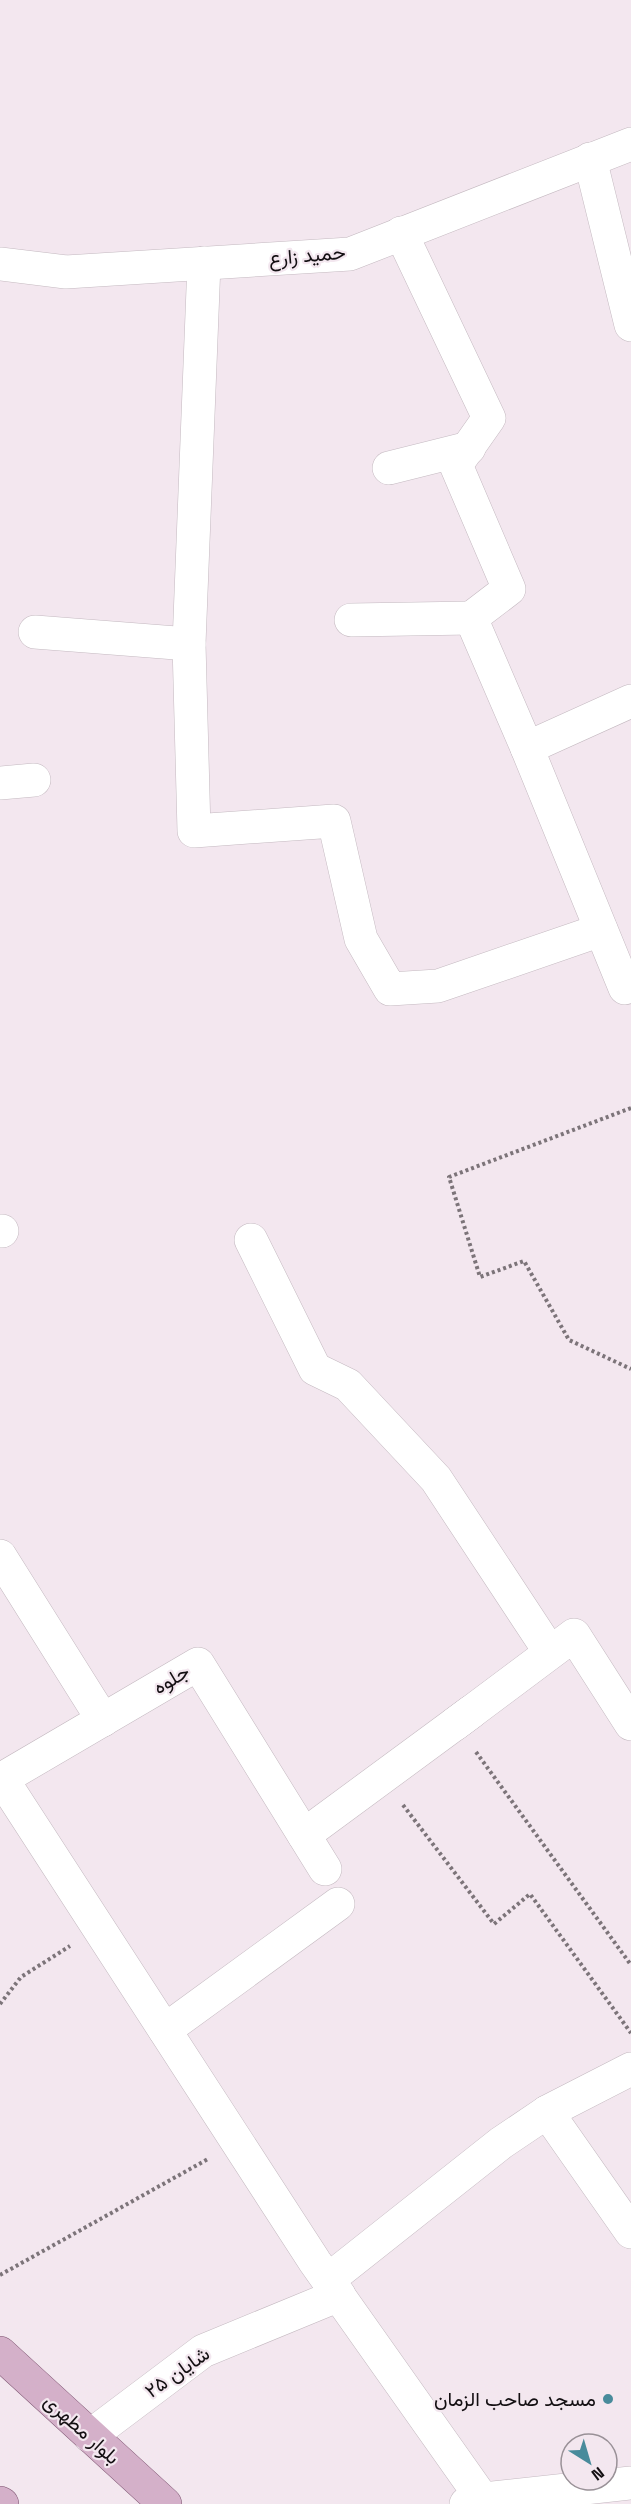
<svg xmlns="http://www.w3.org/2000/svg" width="631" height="2504" font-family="'Space Grotesk',Vazirmatn,sans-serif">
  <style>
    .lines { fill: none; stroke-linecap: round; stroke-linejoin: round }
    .minor-casing { stroke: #c4b9c0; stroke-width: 34 }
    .major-casing { stroke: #7e5672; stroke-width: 34 }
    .path { stroke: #7c7479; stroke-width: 4; stroke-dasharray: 3 3; stroke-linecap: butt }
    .minor { stroke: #fff; stroke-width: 33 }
    .major { stroke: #d4b0c9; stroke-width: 33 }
    .poi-dot { fill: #488b9b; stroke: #f3e7ef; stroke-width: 2 }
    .labels { text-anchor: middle; stroke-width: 4.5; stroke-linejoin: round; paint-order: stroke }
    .street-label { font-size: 20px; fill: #130f12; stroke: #f3e7ef }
    .poi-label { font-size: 20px; fill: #130f12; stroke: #f3e7ef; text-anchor: end }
  </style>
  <rect width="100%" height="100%" fill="#f3e7ef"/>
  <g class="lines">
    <defs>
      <g id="minor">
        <path d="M590 159 631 325"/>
        <path d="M401 233 489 418 456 465 509 589 471 618 527 748 631 701"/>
        <path d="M204 263 189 644 194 831 334 821 361 939 390 989 438 986 601 930"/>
        <path d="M0 264 66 272 350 254 631 144"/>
        <path d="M389 468 469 448"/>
        <path d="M351 620 471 618"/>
        <path d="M35 632 189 644"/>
        <path d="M527 748 625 988 631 985"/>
        <path d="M0 783 34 780"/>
        <path d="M0 1231H2"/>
        <path d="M251 1240 315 1369 348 1385 436 1479 550 1652"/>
        <path d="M0 1556 103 1720"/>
        <path d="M455 1724 574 1635 631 1724"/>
        <path d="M2 1779 315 2262 486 2504"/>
        <path d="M0 1780 198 1664 325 1869"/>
        <path d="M304 1835 471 1712"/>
        <path d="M165 2030 338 1904"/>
        <path d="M547 2112 631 2232"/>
        <path d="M328 2280 501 2143 547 2112 631 2069"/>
        <path d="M90 2436 203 2351 339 2295"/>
        <path d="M466 2504 484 2499 631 2483"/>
      </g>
      <g id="major">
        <path d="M0 2353 165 2504"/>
        <path d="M0 2503 2 2504"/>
      </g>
    </defs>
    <!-- minor casing -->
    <use href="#minor" class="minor-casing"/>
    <!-- major casing -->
    <use href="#major" class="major-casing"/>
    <!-- path -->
    <g class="path">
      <path d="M631 1108 449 1177 480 1277 524 1261 569 1340 631 1369"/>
      <path d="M476 1752 631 1965"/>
      <path d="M403 1805 494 1924 530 1894 631 2033"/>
      <path d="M0 2004 21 1977 70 1946"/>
      <path d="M0 2275 208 2159"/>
    </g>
    <!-- minor -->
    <use href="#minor" class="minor"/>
    <!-- major -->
    <use href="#major" class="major"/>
  </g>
  <!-- markers -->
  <circle class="poi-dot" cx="608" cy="2399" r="6"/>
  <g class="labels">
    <!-- street labels -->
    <g class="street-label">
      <text transform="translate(307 255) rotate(-5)" y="7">حمید زارع</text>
      <text transform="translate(171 1679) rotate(-31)" y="7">جلوه</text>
      <text transform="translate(177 2372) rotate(-35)" y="7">شایان ۲۵</text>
      <text transform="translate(82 2429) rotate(42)" y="7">بلوار مطهری</text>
    </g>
    <!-- poi labels -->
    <g class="poi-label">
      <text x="596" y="2406">مسجد صاحب الزمان</text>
    </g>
  </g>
  <!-- north arrow -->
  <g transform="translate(589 2462) rotate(143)"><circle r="28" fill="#f3e7ef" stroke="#999197" stroke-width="1.5"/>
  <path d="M0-4.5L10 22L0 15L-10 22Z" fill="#488b9b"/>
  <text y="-9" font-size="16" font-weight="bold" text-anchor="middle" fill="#130f12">N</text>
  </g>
</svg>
